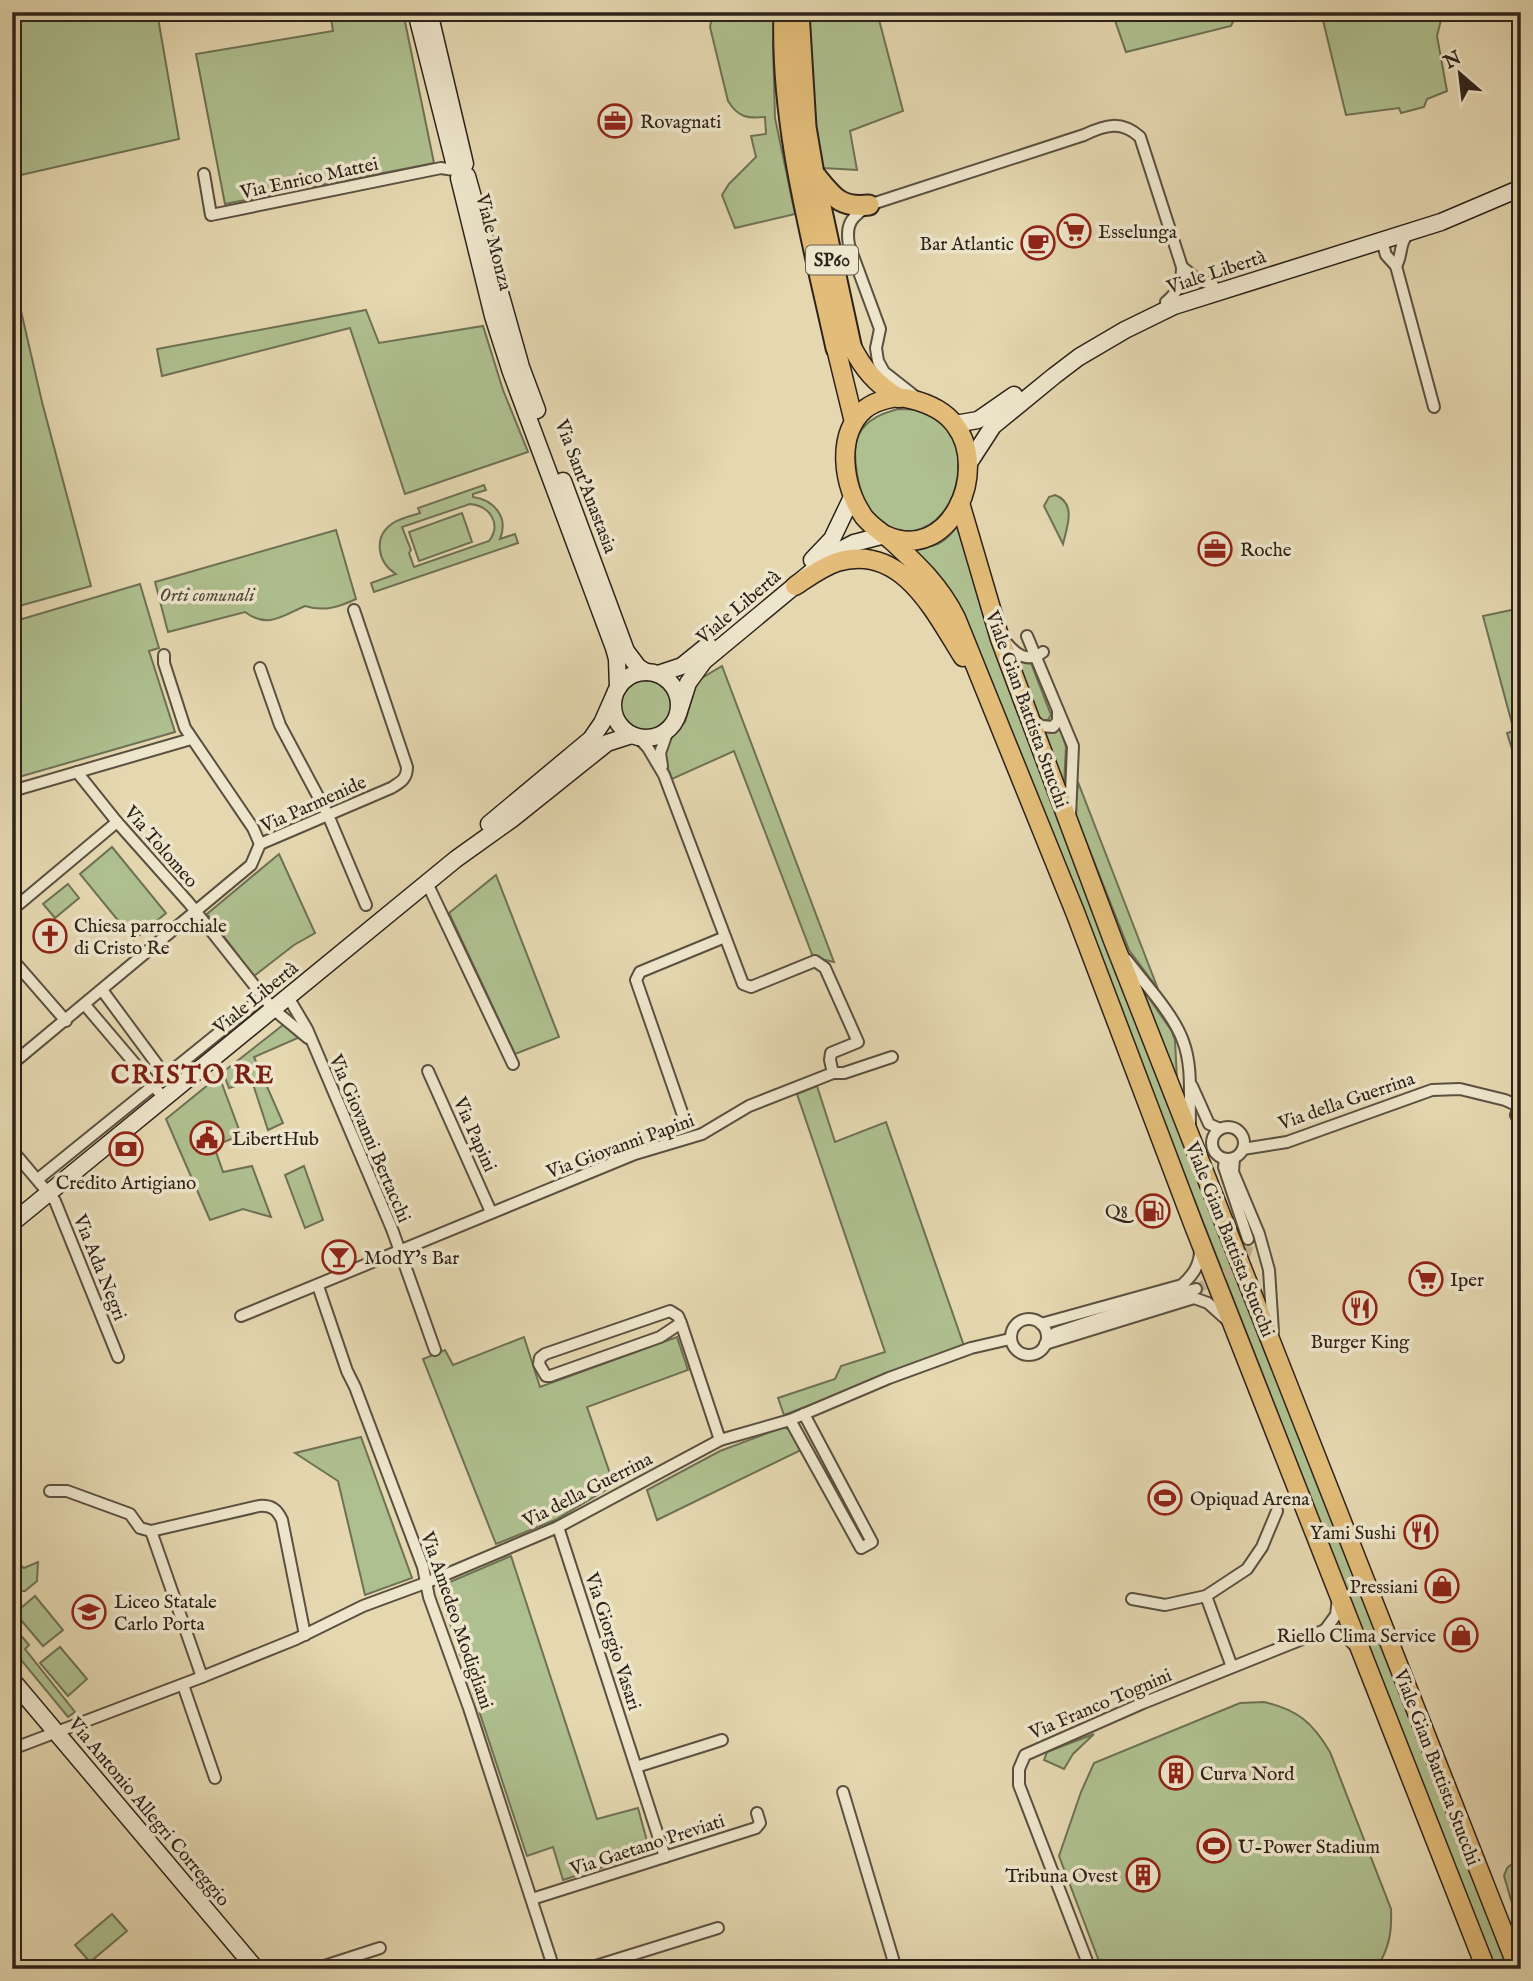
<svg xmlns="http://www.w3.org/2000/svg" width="1533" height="1981" font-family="'IM FELL English',serif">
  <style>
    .green { fill: #afc090; stroke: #6e7155; stroke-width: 2; fill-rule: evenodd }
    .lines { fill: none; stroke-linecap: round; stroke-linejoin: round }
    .street-tunnel { stroke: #c0b493; stroke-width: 10; stroke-dasharray: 10 5; stroke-linecap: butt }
    .street-casing { stroke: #5b5040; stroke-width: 14 }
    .secondary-casing { stroke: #2d221a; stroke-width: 19 }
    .primary-casing { stroke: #2d221a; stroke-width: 21 }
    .highway-casing { stroke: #2d221a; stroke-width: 23 }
    .street { stroke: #eee6cc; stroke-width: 10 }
    .secondary { stroke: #eee6cc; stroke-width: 16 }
    .primary { stroke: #e2bc78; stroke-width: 18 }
    .highway { stroke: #e2bc78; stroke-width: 19 }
    .labels { text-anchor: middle; stroke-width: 7; stroke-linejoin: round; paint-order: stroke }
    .shield { fill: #eee6cc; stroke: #675d4f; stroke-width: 2 }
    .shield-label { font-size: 18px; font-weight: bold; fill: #2d221a }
    .poi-label { font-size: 19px; fill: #2d221a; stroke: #eee6cc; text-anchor: start }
    .street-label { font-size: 19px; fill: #2d221a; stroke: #eee6cc }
    .park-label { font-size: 19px; font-style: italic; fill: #4e4a38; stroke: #eee6cc }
    .district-label { font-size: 26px; font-weight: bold; letter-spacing: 2px; fill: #7a1f14; stroke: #eee6cc }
  </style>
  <rect width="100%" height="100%" fill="#e5d8b1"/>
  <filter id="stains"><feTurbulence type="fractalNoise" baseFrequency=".00286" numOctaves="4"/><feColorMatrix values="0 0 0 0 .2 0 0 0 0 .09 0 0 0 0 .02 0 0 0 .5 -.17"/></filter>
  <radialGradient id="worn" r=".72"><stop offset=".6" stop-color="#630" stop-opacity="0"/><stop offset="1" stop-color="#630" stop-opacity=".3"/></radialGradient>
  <!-- green -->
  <g class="green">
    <path d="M12 12H157L179 139 12 177Z"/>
    <path d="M330 12H403L434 163 225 204 196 54 333 31Z"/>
    <path d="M713 12H775L773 47 775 118 795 214 735 228 722 195 729 184 756 157 751 136 766 134 765 117C747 119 738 117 728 101L710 27Z"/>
    <path d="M807 12H877L903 111 850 131 857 170 823 168 814 141Z"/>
    <path d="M1112 12H1238L1231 26 1126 52Z"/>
    <path d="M1321 12H1443L1437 36 1447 91 1427 99 1424 107 1401 113 1399 108 1346 115Z"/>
    <path d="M12 272 42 402 91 586 12 608Z"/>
    <path d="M366 310 379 343 483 326 503 390 528 452 405 494 350 328 162 376 157 349Z"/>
    <path d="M898 409C909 409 920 409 930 414 977 436 962 524 912 531 898 533 878 524 870 512 859 497 850 451 859 434 867 419 883 413 898 409Z"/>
    <path d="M484 485 486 490 473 494V497C494 500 509 517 500 539L515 534 518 543 374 592 371 583 396 574C378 563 372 537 393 523 401 518 411 516 420 513L418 508ZM470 504C490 506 502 524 489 541L414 567 409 553 411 550 402 527Z"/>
    <path d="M1055 495C1077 503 1067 527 1063 544L1044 506 1049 497Z"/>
    <path d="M462 513 472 542 419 561 409 532Z"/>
    <path d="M959 524 983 614 1001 668 1268 1358 1512 1969H1492L1258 1362 987 672 911 548C936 547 944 545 959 524Z"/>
    <path d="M336 530 356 599C339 607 324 612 305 606 282 616 268 629 245 612L168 632 155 582Z"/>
    <path d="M140 584 159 648 149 651 175 732 12 779V622Z"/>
    <path d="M1521 608V778L1507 733 1514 731 1483 616Z"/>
    <path d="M1017 660 1031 663 1051 715 1048 720H1042L1039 717Z"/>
    <path d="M722 666 834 962 813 957 734 751 672 779 666 764 664 750 671 737 685 722 697 681Z"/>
    <circle cx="646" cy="705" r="27"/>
    <path d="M1060 727 1066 747 1064 785 1045 732H1052Z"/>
    <path d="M1078 782 1158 989 1129 950 1075 813Z"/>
    <path d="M112 847 166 913 134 940 80 874Z"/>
    <path d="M279 854 315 933 294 945 254 976 207 914Z"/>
    <path d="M496 875 559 1037 515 1054 449 913Z"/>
    <path d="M68 884 79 898 55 918 43 904Z"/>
    <path d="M1142 988 1171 1030 1175 1040 1177 1080Z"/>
    <path d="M283 1025 300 1037 254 1057 283 1123 268 1130 252 1081 229 1088 223 1072Z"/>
    <path d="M219 1076 241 1135 214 1146 223 1172 252 1166 271 1217 243 1209 210 1220 166 1119Z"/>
    <path d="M817 1086 835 1142 886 1122 964 1346 784 1415 778 1398 835 1379 841 1366 885 1352 797 1094Z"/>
    <path d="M304 1166 323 1220 305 1228 285 1175Z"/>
    <path d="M524 1337 540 1387 677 1337 688 1370 587 1407 614 1485 555 1520 496 1544 423 1359 445 1350 453 1365Z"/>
    <path d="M784 1427 790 1430 801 1450 657 1520 647 1490 720 1451Z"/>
    <path d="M361 1437 412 1578 365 1595 338 1481 295 1453Z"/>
    <path d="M511 1556 597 1819 638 1808 650 1852 563 1880 553 1847 527 1856 438 1587Z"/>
    <path d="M38 1562 37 1581 25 1591H12L13 1567 19 1564 24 1568Z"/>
    <path d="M35 1596 63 1630 43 1646 15 1613Z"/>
    <path d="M12 1625 29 1645 25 1649 75 1712 68 1717 12 1649Z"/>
    <path d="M60 1647 87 1679 68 1696 40 1663Z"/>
    <path d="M1264 1702C1297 1709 1313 1723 1330 1752L1391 1909C1392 1933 1389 1949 1376 1969H1102L1059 1856 1081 1792 1094 1763 1240 1703Z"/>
    <path d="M1094 1734 1073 1754 1064 1769 1044 1760 1047 1752Z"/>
    <path d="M1521 1856V1934L1504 1876 1507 1868Z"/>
    <path d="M112 1914 127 1931 90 1962 75 1945Z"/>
  </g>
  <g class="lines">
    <!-- street-tunnel -->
    <path class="street-tunnel" d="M1196 1289C1216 1279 1252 1266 1248 1239"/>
    <defs>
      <g id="street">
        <path d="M204 174 211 215 441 168 454 170"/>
        <path d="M1382 241 1386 255 1396 266"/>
        <path d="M1396 266 1434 407"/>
        <path d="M1396 266C1403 255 1398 243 1410 232"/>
        <path d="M1182 267 1198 280 1213 285"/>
        <path d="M917 398 884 372 878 361 876 348 880 329 849 245C845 223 852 217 869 205L1084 135C1105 125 1121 120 1140 137L1182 267C1182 283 1178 292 1166 302"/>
        <path d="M1027 636 1073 746 1070 817"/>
        <path d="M1005 641C1015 654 1027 664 1043 652"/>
        <path d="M164 655V663L185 728 253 828 260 844"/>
        <path d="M260 668 280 725 328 815 366 905"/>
        <path d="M1031 718 1041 726 1053 727 1058 721V711"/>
        <path d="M638 737 648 748 664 775 743 984 751 987 815 961 825 968 858 1042 831 1053 830 1060 833 1073"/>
        <path d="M662 766 660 753 668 730"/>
        <path d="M77 772 117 822 189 903 273 1009 308 1038"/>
        <path d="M12 791 191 739"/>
        <path d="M260 844 391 788C401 782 407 779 407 767L354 610"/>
        <path d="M427 883 513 1064"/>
        <path d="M12 910 117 822"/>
        <path d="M12 959 66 1021"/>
        <path d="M1126 959C1144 983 1173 1013 1183 1041 1193 1067 1189 1097 1190 1124"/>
        <path d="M102 990 170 1082"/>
        <path d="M288 997 307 1029 392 1229 435 1350"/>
        <path d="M85 1005 158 1091"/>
        <path d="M12 1064 251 865 260 844"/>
        <path d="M428 1071 491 1212"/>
        <path d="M1192 1086 1209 1124 1220 1129"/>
        <path d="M1521 1102 1516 1115 1521 1124"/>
        <path d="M686 1124 636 980 640 972 725 937"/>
        <circle cx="1228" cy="1143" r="16"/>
        <path d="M1243 1149 1287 1142 1432 1090 1460 1089 1505 1100 1518 1106"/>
        <path d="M12 1150 55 1201 118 1357"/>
        <path d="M1234 1158 1233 1172 1259 1234 1269 1270 1273 1332"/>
        <path d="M1225 1159 1224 1167 1248 1239"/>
        <path d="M38 1179 263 997"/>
        <path d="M318 1286 347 1371 355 1387 423 1567 429 1597 469 1708 554 1969"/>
        <path d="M241 1316 635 1154 702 1134 749 1106 833 1073H844L892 1057"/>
        <circle cx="1029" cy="1337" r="18"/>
        <path d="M681 1323 660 1337 550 1376H546L539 1364 540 1358 545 1354 670 1311 678 1316 681 1323 720 1440"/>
        <path d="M1041 1324 1182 1285C1193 1275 1200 1265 1200 1250"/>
        <path d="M1055 1333 1171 1295 1196 1289"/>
        <path d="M1045 1344 1194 1298 1208 1303 1227 1320"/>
        <path d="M790 1420 861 1548 872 1542 804 1414"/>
        <path d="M50 1491H67L130 1514 140 1528 151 1531 259 1506C271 1505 277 1509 282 1520L305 1635"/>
        <path d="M558 1527 665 1857"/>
        <path d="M151 1531 202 1677"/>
        <path d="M1206 1596 1232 1667"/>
        <path d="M1132 1599 1165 1605 1206 1596 1247 1569 1262 1547 1277 1511"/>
        <path d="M1325 1630 1336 1615 1338 1598"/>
        <path d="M183 1685 215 1778"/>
        <path d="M12 1749 202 1677 296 1639 363 1606 428 1582 558 1527 720 1440 790 1420 889 1378 971 1348 1010 1339"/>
        <path d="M636 1767 722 1740"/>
        <path d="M843 1792 896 1969"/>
        <path d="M532 1899 756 1828 760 1823 757 1813"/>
        <path d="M315 1969 380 1948"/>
        <path d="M586 1969 718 1928"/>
        <path d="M1090 1969 1019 1785V1769L1025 1755 1143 1703 1325 1630 1342 1632 1353 1644"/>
      </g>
      <g id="secondary">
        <path d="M416 12 455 166"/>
        <path d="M429 12 465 164"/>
        <path d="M467 176 521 367 537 410"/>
        <path d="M459 178 493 316 511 372 614 648 617 659 618 688"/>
        <path d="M955 424 978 420 1014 395"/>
        <path d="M967 466 993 426 1054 376 1079 357 1125 330 1174 306 1441 222 1521 188"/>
        <path d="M563 481 626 651 638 667 646 672"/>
        <path d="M812 560 832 539 853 495"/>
        <circle cx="646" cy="705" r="33"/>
        <path d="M658 674 682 666 708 645"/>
        <path d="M678 714 688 683 704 661 833 554 854 543 885 535"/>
        <path d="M489 824 591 739 602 723 614 696"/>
        <path d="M12 1223 456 859 512 819 607 743 632 735"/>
        <path d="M12 1680 256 1969"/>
      </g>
      <g id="primary">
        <path d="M851 345C863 369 876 384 899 398"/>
        <path d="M836 348 854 422"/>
        <path d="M960 503 1000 639 1114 943 1518 1969"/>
        <path d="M885 535C950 565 990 470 955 425 945 411 927 403 910 399 896 395 877 400 865 409 835 435 843 487 864 517 872 527 883 533 892 541 918 565 940 586 956 618L1075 912 1194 1226 1486 1969"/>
        <path d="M795 586C809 577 822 567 837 562 902 542 935 613 963 657"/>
      </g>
      <g id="highway">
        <path d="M784 12C780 126 812 238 836 348"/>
        <path d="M799 12 806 127 814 174 851 345"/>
        <path d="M817 177C834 198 841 208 869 205"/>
      </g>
    </defs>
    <!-- street casing -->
    <use href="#street" class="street-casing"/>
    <!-- secondary casing -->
    <use href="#secondary" class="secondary-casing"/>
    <!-- primary casing -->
    <use href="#primary" class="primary-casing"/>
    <!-- highway casing -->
    <use href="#highway" class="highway-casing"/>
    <!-- street -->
    <use href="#street" class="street"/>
    <!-- secondary -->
    <use href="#secondary" class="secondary"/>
    <!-- primary -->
    <use href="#primary" class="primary"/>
    <!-- highway -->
    <use href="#highway" class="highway"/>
  </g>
  <!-- icons -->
  <defs>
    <symbol id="office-ring" viewBox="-11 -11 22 22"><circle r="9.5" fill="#eee6cc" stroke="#8f2418" stroke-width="1.5"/><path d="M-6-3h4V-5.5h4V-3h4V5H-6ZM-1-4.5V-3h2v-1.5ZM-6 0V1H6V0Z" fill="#8f2418"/></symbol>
    <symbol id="supermarket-ring" viewBox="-11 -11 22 22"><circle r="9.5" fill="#eee6cc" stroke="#8f2418" stroke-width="1.5"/><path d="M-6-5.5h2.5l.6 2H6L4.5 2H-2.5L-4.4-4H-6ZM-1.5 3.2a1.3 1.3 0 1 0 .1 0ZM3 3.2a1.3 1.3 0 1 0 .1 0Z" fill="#8f2418"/></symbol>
    <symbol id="cafe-ring" viewBox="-11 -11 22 22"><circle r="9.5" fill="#eee6cc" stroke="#8f2418" stroke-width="1.5"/><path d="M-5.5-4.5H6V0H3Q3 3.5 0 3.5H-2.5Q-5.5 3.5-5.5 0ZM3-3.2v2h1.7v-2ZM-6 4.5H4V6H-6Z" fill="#8f2418"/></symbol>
    <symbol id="church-ring" viewBox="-11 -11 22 22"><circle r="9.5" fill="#eee6cc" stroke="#8f2418" stroke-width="1.5"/><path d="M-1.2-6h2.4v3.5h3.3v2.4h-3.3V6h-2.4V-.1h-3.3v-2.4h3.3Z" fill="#8f2418"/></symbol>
    <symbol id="civic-ring" viewBox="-11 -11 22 22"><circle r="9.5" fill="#eee6cc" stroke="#8f2418" stroke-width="1.5"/><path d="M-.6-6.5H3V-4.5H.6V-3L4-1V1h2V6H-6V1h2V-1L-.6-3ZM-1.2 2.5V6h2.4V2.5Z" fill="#8f2418"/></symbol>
    <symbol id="bank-ring" viewBox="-11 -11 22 22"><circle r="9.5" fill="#eee6cc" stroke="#8f2418" stroke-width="1.5"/><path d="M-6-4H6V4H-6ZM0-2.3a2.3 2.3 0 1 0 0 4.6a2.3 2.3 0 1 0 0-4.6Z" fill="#8f2418"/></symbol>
    <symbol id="fuel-ring" viewBox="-11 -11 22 22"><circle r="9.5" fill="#eee6cc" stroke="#8f2418" stroke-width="1.5"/><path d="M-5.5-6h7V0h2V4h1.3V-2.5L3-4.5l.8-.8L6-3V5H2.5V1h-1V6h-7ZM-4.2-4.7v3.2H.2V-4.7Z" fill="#8f2418"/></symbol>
    <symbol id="bar-ring" viewBox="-11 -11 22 22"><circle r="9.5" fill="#eee6cc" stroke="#8f2418" stroke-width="1.5"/><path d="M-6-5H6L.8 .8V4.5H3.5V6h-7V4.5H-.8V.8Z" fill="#8f2418"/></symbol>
    <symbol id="restaurant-ring" viewBox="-11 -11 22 22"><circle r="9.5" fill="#eee6cc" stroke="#8f2418" stroke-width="1.5"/><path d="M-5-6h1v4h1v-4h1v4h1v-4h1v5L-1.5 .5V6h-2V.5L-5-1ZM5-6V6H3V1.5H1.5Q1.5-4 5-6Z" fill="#8f2418"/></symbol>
    <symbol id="stadium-ring" viewBox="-11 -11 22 22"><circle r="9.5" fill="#eee6cc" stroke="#8f2418" stroke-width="1.5"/><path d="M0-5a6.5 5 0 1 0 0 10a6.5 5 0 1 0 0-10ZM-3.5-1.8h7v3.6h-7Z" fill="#8f2418"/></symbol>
    <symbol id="shop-ring" viewBox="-11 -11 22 22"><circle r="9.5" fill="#eee6cc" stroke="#8f2418" stroke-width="1.5"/><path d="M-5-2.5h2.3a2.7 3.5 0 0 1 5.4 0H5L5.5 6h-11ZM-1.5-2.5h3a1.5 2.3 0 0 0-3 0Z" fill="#8f2418"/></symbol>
    <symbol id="school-ring" viewBox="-11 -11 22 22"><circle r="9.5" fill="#eee6cc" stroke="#8f2418" stroke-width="1.5"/><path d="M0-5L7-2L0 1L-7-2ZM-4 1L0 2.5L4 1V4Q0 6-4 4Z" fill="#8f2418"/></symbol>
    <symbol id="building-ring" viewBox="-11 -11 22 22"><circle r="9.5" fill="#eee6cc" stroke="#8f2418" stroke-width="1.5"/><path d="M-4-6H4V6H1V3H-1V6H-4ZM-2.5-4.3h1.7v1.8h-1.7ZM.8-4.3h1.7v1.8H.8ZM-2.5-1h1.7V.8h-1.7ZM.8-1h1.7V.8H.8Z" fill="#8f2418"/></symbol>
  </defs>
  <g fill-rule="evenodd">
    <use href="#office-ring" x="596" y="102" width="38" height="38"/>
    <use href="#supermarket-ring" x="1055" y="212" width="38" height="38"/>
    <use href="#cafe-ring" x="1019" y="224" width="38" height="38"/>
    <use href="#office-ring" x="1196" y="530" width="38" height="38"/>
    <use href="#church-ring" x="31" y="917" width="38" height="38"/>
    <use href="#civic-ring" x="188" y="1119" width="38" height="38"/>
    <use href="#bank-ring" x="107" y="1130" width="38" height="38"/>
    <use href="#fuel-ring" x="1134" y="1192" width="38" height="38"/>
    <use href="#bar-ring" x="320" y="1238" width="38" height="38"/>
    <use href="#supermarket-ring" x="1407" y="1260" width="38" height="38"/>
    <use href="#restaurant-ring" x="1341" y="1289" width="38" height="38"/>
    <use href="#stadium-ring" x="1146" y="1479" width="38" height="38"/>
    <use href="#restaurant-ring" x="1402" y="1513" width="38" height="38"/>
    <use href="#shop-ring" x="1423" y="1567" width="38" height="38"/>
    <use href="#school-ring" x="70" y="1593" width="38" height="38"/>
    <use href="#shop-ring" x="1442" y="1616" width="38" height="38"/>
    <use href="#building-ring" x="1157" y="1754" width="38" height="38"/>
    <use href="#stadium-ring" x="1195" y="1827" width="38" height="38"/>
    <use href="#building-ring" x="1124" y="1856" width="38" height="38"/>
  </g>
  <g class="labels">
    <!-- shield labels -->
    <rect class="shield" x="806" y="245.5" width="52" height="29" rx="5"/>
    <g class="shield-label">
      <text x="832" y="266">SP60</text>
    </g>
    <!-- poi labels -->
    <g class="poi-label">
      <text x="640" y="128">Rovagnati</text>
      <text x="1098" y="238">Esselunga</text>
      <text x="1014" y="250" text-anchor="end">Bar Atlantic</text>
      <text x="1240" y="556">Roche</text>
      <text x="74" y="932">Chiesa parrocchiale<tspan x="74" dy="22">di Cristo Re</tspan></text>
      <text x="232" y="1145">LibertHub</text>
      <text x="126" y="1189" text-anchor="middle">Credito Artigiano</text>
      <text x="1128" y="1218" text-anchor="end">Q8</text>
      <text x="364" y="1264">ModY's Bar</text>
      <text x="1450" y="1286">Iper</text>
      <text x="1360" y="1348" text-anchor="middle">Burger King</text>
      <text x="1190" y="1505">Opiquad Arena</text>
      <text x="1396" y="1539" text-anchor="end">Yami Sushi</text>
      <text x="1418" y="1593" text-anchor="end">Pressiani</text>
      <text x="114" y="1608">Liceo Statale<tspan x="114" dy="22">Carlo Porta</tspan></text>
      <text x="1436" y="1642" text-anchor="end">Riello Clima Service</text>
      <text x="1200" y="1780">Curva Nord</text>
      <text x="1238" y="1853">U-Power Stadium</text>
      <text x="1118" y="1882" text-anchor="end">Tribuna Ovest</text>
    </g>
    <!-- street labels -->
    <g class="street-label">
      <text transform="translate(309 177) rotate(-12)" y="7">Via Enrico Mattei</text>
      <text transform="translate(495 242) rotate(76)" y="7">Viale Monza</text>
      <text transform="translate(1216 271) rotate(-18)" y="7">Viale Libertà</text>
      <text transform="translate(587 486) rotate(69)" y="7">Via Sant'Anastasia</text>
      <text transform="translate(738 606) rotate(-40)" y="7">Viale Libertà</text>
      <text transform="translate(1028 709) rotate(70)" y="7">Viale Gian Battista Stucchi</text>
      <text transform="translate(313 803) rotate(-24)" y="7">Via Parmenide</text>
      <text transform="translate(162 846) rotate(49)" y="7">Via Tolomeo</text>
      <text transform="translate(255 997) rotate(-39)" y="7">Viale Libertà</text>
      <text transform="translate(1346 1100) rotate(-19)" y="7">Via della Guerrina</text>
      <text transform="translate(476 1134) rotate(66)" y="7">Via Papini</text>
      <text transform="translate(371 1138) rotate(67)" y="7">Via Giovanni Bertacchi</text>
      <text transform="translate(620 1145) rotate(-20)" y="7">Via Giovanni Papini</text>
      <text transform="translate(1231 1239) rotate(68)" y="7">Viale Gian Battista Stucchi</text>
      <text transform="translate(101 1267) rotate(68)" y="7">Via Ada Negri</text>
      <text transform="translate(587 1489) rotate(-27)" y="7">Via della Guerrina</text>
      <text transform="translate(458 1620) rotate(71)" y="7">Via Amedeo Modigliani</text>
      <text transform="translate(614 1641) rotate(72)" y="7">Via Giorgio Vasari</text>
      <text transform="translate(1100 1703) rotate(-23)" y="7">Via Franco Tognini</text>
      <text transform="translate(1438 1767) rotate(69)" y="7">Viale Gian Battista Stucchi</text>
      <text transform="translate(150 1811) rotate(50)" y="7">Via Antonio Allegri Correggio</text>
      <text transform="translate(647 1844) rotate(-18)" y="7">Via Gaetano Previati</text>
    </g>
    <!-- park labels -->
    <g class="park-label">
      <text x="207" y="601">Orti comunali</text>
    </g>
    <!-- district labels -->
    <g class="district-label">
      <text x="193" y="1083">CRISTO RE</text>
    </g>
  </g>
  <!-- margin -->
  <rect width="1533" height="1981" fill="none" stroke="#e5d8b1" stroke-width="42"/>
  <rect x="14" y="14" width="1505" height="1953" fill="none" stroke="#2d221a" stroke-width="3.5"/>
  <rect x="21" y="21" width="1491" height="1939" fill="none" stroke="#2d221a" stroke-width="2"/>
  <!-- north arrow -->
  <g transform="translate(1460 74) rotate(332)" stroke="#eee6cc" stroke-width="5" paint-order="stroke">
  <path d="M0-5L12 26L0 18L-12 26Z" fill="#2d221a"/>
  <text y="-10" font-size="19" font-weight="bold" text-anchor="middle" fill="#2d221a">N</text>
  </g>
  <rect width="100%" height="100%" filter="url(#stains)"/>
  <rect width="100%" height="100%" fill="url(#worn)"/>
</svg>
